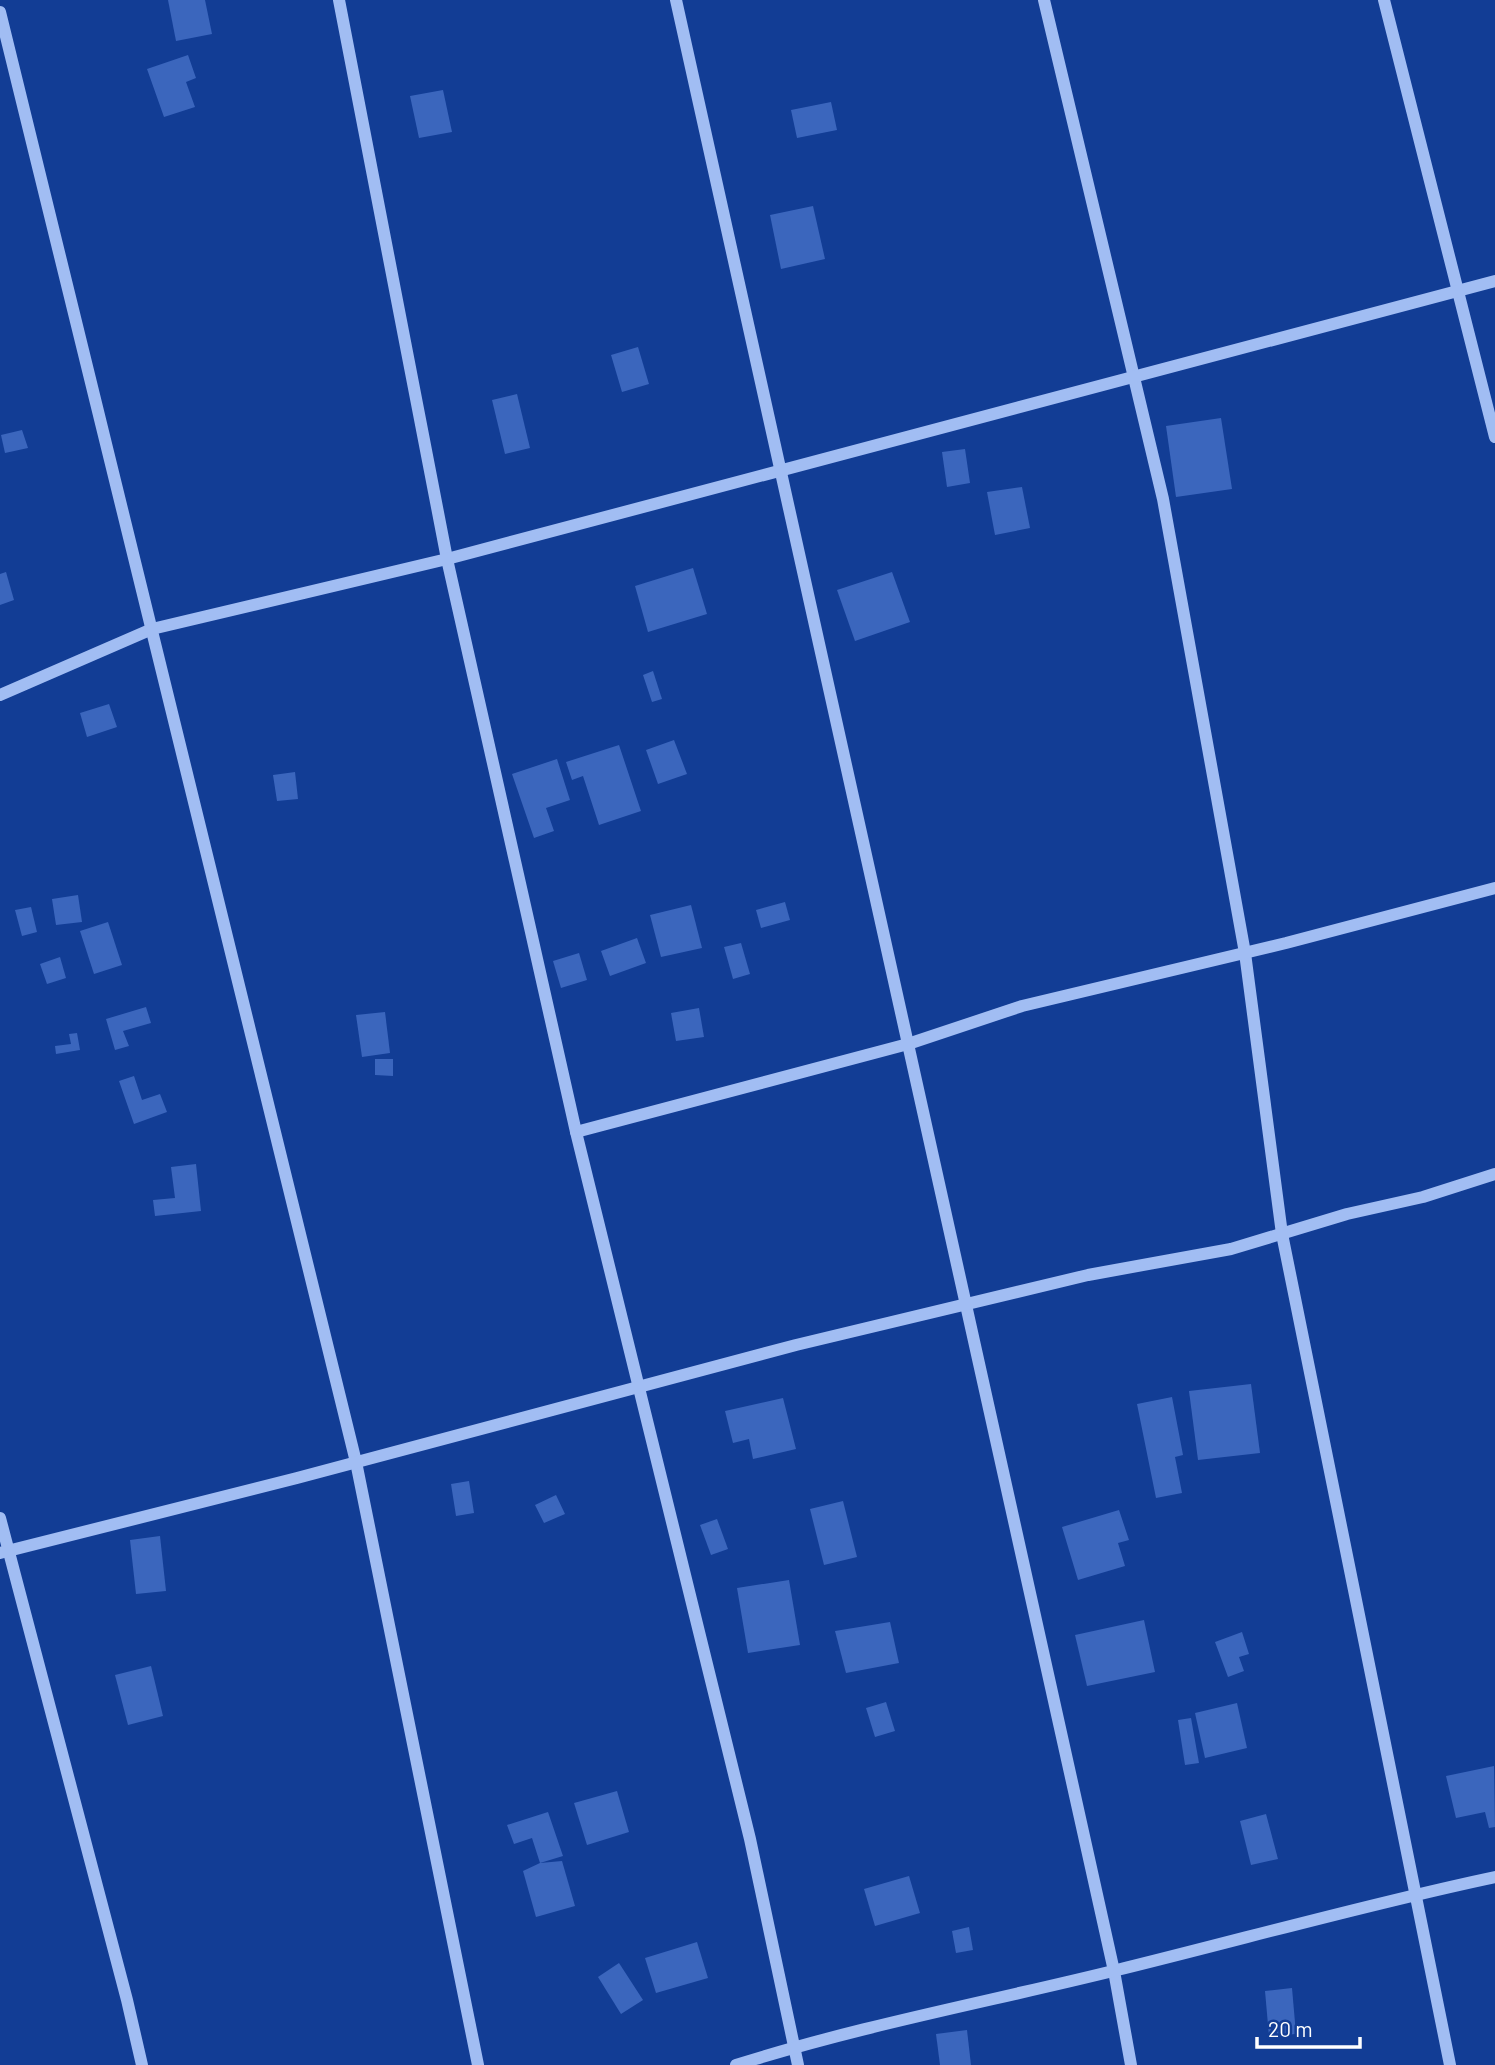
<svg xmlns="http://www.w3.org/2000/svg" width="1495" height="2065" font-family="Barlow,sans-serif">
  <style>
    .building { fill: #3b66bd }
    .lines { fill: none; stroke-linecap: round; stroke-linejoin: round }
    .minor { stroke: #a1bdf3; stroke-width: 12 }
  </style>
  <rect width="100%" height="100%" fill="#123d95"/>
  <!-- building -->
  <g class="building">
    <path d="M168 0H205L212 34 176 41Z"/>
    <path d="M188 55 196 78 186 82 195 107 164 117 147 69Z"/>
    <path d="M443 90 452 132 419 138 410 96Z"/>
    <path d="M831 102 837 130 797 138 791 110Z"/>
    <path d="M813 206 825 259 781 269 770 215Z"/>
    <path d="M638 347 649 384 622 392 611 355Z"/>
    <path d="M517 394 530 448 505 454 492 400Z"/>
    <path d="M1221 418 1232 489 1176 497 1166 426Z"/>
    <path d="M22 430 28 448 5 453 1 435Z"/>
    <path d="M965 449 970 483 947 487 942 452Z"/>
    <path d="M1022 487 1030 528 995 535 987 492Z"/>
    <path d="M693 568 707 614 648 632 635 586Z"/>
    <path d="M6 572 14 600 0 605V574Z"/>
    <path d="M892 572 910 622 855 641 837 590Z"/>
    <path d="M653 671 662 699 652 702 643 675Z"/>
    <path d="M109 704 117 727 87 737 80 713Z"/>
    <path d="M674 740 687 774 658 784 646 750Z"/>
    <path d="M619 745 641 811 599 825 583 776 572 780 566 762Z"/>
    <path d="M557 759 570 800 546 808 554 831 534 838 512 774Z"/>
    <path d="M295 772 298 799 277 801 273 775Z"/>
    <path d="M78 895 82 922 56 925 52 899Z"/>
    <path d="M785 902 790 920 761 928 756 910Z"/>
    <path d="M691 905 702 948 661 957 650 915Z"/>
    <path d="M31 907 37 932 22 936 15 910Z"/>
    <path d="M108 922 122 965 94 974 80 931Z"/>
    <path d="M637 938 646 963 610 976 601 951Z"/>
    <path d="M741 943 750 974 733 979 724 947Z"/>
    <path d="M579 953 587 980 561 988 553 961Z"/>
    <path d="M60 957 66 978 47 984 40 964Z"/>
    <path d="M146 1007 151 1023 123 1031 129 1046 115 1050 106 1019Z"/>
    <path d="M699 1008 704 1037 676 1041 671 1013Z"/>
    <path d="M385 1012 390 1053 362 1057 356 1015Z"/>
    <path d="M77 1033 80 1050 56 1054 55 1046 71 1044 69 1034Z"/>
    <path d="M375 1059H393V1076L375 1075Z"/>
    <path d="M134 1076 142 1100 160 1094 167 1112 134 1124 119 1081Z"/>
    <path d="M196 1164 201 1211 155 1216 153 1200 175 1198 171 1167Z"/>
    <path d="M1251 1384 1260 1453 1198 1460 1189 1391Z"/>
    <path d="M1172 1397 1183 1455 1175 1457 1182 1493 1156 1498 1137 1404Z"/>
    <path d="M783 1398 796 1449 753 1459 749 1439 733 1443 725 1411Z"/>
    <path d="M469 1481 474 1513 456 1516 451 1484Z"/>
    <path d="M556 1495 565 1514 544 1523 535 1505Z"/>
    <path d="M843 1501 857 1557 824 1565 810 1509Z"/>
    <path d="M1119 1510 1129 1540 1118 1543 1125 1566 1078 1580 1062 1527Z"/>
    <path d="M717 1519 728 1549 711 1555 700 1525Z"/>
    <path d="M160 1536 166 1591 136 1594 130 1540Z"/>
    <path d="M789 1580 800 1645 748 1653 737 1588Z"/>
    <path d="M1144 1620 1155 1672 1087 1686 1075 1635Z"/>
    <path d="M890 1622 899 1663 846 1673 835 1631Z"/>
    <path d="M1242 1632 1249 1654 1239 1657 1244 1671 1228 1677 1215 1642Z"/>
    <path d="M151 1666 163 1716 128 1725 115 1675Z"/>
    <path d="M886 1702 895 1731 875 1737 866 1708Z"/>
    <path d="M1237 1703 1247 1748 1205 1758 1195 1713Z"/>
    <path d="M1191 1718 1199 1763 1185 1765 1178 1720Z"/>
    <path d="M1494 1766 1495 1827 1489 1828 1485 1812 1456 1818 1446 1776Z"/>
    <path d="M617 1791 629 1832 587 1845 574 1803Z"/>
    <path d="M548 1812 563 1856 540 1863 532 1838 514 1844 507 1825Z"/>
    <path d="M1266 1814 1278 1859 1251 1865 1240 1821Z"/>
    <path d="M562 1861 575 1906 536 1917 523 1871 540 1863Z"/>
    <path d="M909 1876 920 1913 875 1926 864 1889Z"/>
    <path d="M969 1927 973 1950 956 1953 952 1931Z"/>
    <path d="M697 1942 708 1978 656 1993 645 1958Z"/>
    <path d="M619 1963 643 2000 621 2014 598 1977Z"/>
    <path d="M1292 1988 1296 2034 1269 2036 1265 1991Z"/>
    <path d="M967 2030 971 2065H940L936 2034Z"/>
  </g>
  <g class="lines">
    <!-- minor -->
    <g class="minor">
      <path d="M339 0 447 559 576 1132 750 1839 798 2065"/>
      <path d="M676 0 1114 1971 1131 2065"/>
      <path d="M1044 0 1163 499 1245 953 1282 1234 1450 2065"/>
      <path d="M1384 0 1495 437"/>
      <path d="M0 12 356 1462 478 2065"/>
      <path d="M0 695 152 629 447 559 1495 281"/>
      <path d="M576 1132 908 1044 1022 1006 1286 943 1495 888"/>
      <path d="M0 1518 127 2000 142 2065"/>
      <path d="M0 1553 297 1478 796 1345 1088 1275 1231 1249 1347 1214 1423 1197 1495 1174"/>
      <path d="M736 2065C859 2026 987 2002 1113 1971 1240 1940 1367 1904 1495 1877"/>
    </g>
  </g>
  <!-- scale -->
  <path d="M1257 2037v10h103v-10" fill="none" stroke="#ffffff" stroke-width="3.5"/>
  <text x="1268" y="2037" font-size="21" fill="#ffffff" stroke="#123d95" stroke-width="5" paint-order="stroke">20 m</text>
</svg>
